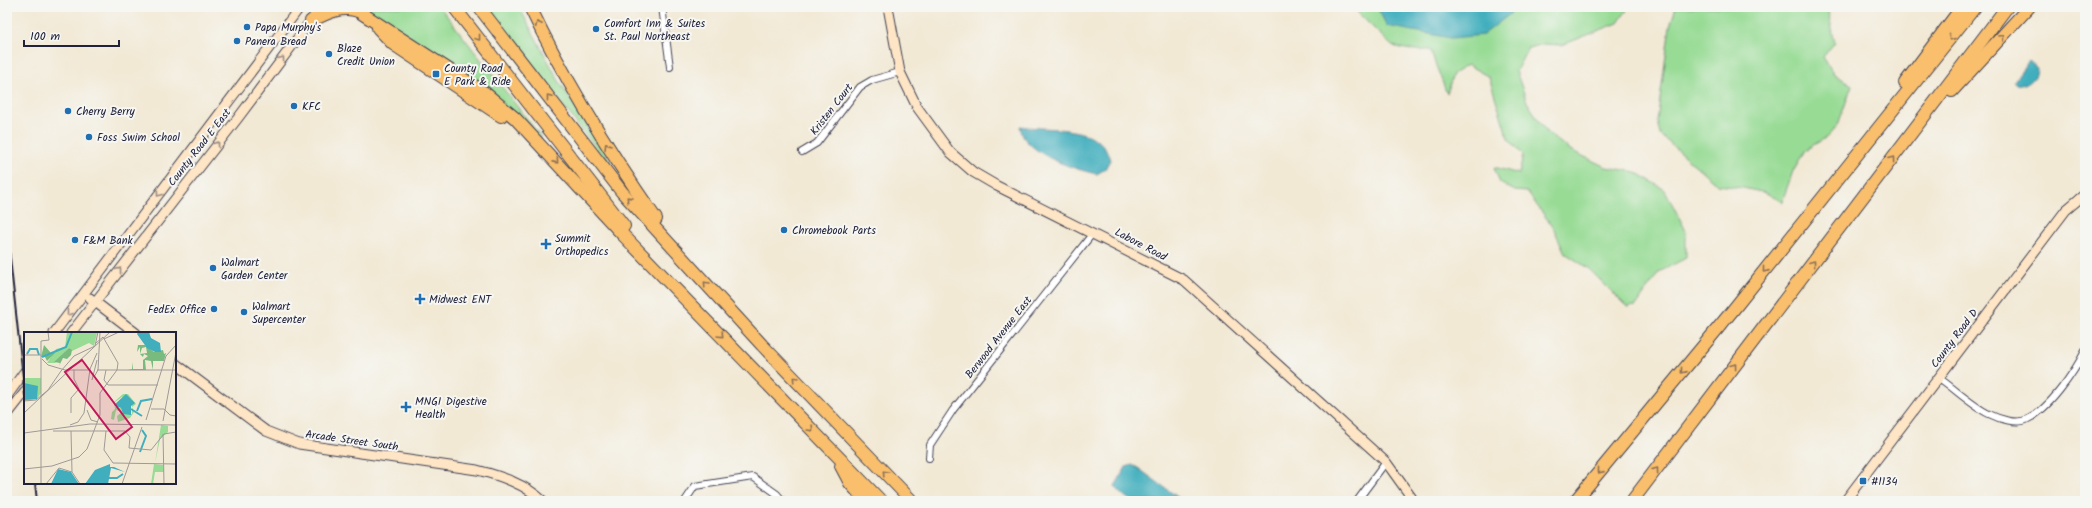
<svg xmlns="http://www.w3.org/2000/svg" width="2092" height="508" font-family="Kalam,sans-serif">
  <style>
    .green { fill: #97db94; stroke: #5c7e68 }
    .water { fill: #40aebd; stroke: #31687c }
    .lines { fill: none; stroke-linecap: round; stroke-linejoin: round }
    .street-casing { stroke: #414052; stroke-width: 8 }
    .secondary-casing { stroke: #414052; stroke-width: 11 }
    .highway-casing { stroke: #414052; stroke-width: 14 }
    .street { stroke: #fff; stroke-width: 6 }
    .secondary { stroke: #fde5c5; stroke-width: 9 }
    .highway { stroke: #f9bf6d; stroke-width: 12 }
    .rail { stroke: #22223b; stroke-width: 2 }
    .oneway { stroke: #8e7054 }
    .oneway2 { stroke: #9a8d87 }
    .poi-dot { fill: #1f6fb2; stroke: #f6f6f2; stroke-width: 1.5 }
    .labels { text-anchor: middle; stroke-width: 4; stroke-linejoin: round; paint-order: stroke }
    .poi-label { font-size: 11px; fill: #22223b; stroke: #f6f6f2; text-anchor: start }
    .street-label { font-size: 11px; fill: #22223b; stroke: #f6f6f2 }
    .inset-river { fill: none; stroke: #40aebd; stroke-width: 2 }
    .inset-road { fill: none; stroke: #9f9997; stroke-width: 1 }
    .view { fill: #c2185b; fill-opacity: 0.15; stroke: #c2185b; stroke-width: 2 }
    .inset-edge { fill: none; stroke: #22223b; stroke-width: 2 }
  </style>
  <rect width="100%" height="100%" fill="#f6f6f2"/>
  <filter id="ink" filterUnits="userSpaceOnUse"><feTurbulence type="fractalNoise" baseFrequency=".025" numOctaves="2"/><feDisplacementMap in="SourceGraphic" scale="8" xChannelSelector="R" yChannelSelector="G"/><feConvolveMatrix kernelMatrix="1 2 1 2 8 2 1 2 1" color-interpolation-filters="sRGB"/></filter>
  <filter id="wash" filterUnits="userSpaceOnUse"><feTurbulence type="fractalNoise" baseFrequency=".012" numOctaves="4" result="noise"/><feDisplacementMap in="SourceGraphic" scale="16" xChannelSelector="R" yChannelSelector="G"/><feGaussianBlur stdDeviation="0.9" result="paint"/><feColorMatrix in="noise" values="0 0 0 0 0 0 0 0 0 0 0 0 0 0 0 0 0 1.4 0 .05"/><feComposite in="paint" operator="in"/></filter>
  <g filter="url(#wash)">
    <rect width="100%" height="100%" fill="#f2e9d5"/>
    <!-- green -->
    <g class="green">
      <path d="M361 7H440L541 137V139L490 95 429 49Z"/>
      <path d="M487 7H519L560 83 611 162 609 165Z"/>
      <path d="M1352 7H1377L1387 26 1515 10 1516 7H1629L1618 23 1562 45 1544 44 1528 48 1516 71 1527 102 1547 133 1572 151 1606 167 1636 172 1665 190 1686 231V258L1659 272 1636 306 1627 307 1589 269 1565 253 1553 227 1527 192 1515 191 1500 183 1494 167 1519 174 1523 155 1508 138 1489 77 1468 65 1453 74 1447 94 1430 50H1411L1392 46Z"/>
      <path d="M1676 7H1827L1835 42 1823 57 1834 74 1852 85 1838 125 1827 137 1805 150 1793 171 1782 202 1766 193 1743 188 1718 185 1660 135 1657 121 1670 26Z"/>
    </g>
    <!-- water -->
    <g class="water">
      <path d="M1377 7H1516L1515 10 1483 35 1451 38 1387 26Z"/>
      <path d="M2029 61 2037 68C2037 77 2032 81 2025 85L2017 84 2014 81Z"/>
      <path d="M1020 126C1049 131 1102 123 1110 160L1105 169 1097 174C1073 169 1040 158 1024 138 1022 135 1021 130 1020 126Z"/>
      <path d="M1132 465 1138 468 1183 501H1131L1118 491 1115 486 1126 467Z"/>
    </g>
  </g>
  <g filter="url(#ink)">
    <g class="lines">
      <defs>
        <g id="street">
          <path d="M662 7 670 67"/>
          <path d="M802 152 817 143 860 87 872 80 900 72"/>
          <path d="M1939 378C1955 389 1971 405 1989 414 1999 419 2017 425 2028 419 2049 409 2074 373 2085 351"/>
          <path d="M929 458 930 445 953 410 1093 233"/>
          <path d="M685 501 695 486 753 477 777 494 783 501"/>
          <path d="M1357 501 1386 462"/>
        </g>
        <g id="secondary">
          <path d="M888 7 900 72 917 107 950 152 973 172 997 186 1184 280 1386 462 1414 501"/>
          <path d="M90 298 136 333"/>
          <path d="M54 333 300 7"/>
          <path d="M71 333 238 118 321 7"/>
          <path d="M175 363 266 431 299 444 477 470C501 476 525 484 543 501"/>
          <path d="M7 396 25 371"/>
          <path d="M7 415 25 392"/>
          <path d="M1845 501 2066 210 2085 194"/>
        </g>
        <g id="highway">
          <path d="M352 7 485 93 515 118 623 235 881 501"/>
          <path d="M454 7 624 226"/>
          <path d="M479 7 622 192 762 345 912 501"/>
          <path d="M530 7C565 81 609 151 656 219"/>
          <path d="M311 21C325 14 341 5 358 11"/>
          <path d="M378 28 393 44 501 116"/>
          <path d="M1905 83 1962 7"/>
          <path d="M1952 91 2029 7"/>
          <path d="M841 466 850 483 866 501"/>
          <path d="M1575 501 1733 310 1975 7"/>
          <path d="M1632 501 2007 7"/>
        </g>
      </defs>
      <!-- street casing -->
      <use href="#street" class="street-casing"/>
      <!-- secondary casing -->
      <use href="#secondary" class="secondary-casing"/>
      <!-- highway casing -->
      <use href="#highway" class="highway-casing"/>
      <!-- street -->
      <use href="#street" class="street"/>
      <!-- secondary -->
      <use href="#secondary" class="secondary"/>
      <!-- highway -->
      <use href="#highway" class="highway"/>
      <!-- rail -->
      <g class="rail">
        <path d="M7 230 25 396"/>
        <path d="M35 483 37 501"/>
      </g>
    </g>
    <!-- one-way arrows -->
    <defs><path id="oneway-chevron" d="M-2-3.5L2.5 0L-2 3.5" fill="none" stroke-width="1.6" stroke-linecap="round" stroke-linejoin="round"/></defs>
    <g class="oneway">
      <use href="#oneway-chevron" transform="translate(538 24) rotate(-115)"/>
      <use href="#oneway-chevron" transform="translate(2002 37) rotate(-48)"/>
      <use href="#oneway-chevron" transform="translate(478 38) rotate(52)"/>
      <use href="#oneway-chevron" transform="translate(1951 38) rotate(129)"/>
      <use href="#oneway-chevron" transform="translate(549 97) rotate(-128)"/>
      <use href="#oneway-chevron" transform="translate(607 146) rotate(-121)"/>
      <use href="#oneway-chevron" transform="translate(1892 159) rotate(-53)"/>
      <use href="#oneway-chevron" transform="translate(556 161) rotate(48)"/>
      <use href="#oneway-chevron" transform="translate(629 199) rotate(-132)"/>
      <use href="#oneway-chevron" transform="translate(1813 263) rotate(-53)"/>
      <use href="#oneway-chevron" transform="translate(1765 270) rotate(129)"/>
      <use href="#oneway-chevron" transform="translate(706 284) rotate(-133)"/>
      <use href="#oneway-chevron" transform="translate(721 335) rotate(46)"/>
      <use href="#oneway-chevron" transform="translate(1734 366) rotate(-53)"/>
      <use href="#oneway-chevron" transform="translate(1683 371) rotate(129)"/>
      <use href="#oneway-chevron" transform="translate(795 379) rotate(-134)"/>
      <use href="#oneway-chevron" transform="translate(811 429) rotate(46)"/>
      <use href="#oneway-chevron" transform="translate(1656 470) rotate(-53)"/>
      <use href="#oneway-chevron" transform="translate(1600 471) rotate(129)"/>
      <use href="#oneway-chevron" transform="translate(885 473) rotate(-134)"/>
    </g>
    <g class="oneway2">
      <use href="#oneway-chevron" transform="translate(282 59) rotate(-53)"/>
      <use href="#oneway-chevron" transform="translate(217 144) rotate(-52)"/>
      <use href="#oneway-chevron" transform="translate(159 194) rotate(127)"/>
      <use href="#oneway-chevron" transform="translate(119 270) rotate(-52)"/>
      <use href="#oneway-chevron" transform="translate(69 313) rotate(127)"/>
    </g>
  </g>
  <!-- markers -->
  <g class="poi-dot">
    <circle cx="247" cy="27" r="4"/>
    <circle cx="596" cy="29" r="4"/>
    <circle cx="237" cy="41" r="4"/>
    <circle cx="329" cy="54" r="4"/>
    <rect x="432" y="70" width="8" height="8" rx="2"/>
    <circle cx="294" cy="106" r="4"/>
    <circle cx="68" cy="111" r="4"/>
    <circle cx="89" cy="137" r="4"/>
    <circle cx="784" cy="230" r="4"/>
    <circle cx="75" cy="240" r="4"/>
    <path d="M544 238h4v4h4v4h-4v4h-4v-4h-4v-4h4z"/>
    <circle cx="213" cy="268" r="4"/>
    <path d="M418 293h4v4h4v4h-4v4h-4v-4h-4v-4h4z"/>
    <circle cx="214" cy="309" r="4"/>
    <circle cx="244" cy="312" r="4"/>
    <path d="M404 401h4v4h4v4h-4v4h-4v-4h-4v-4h4z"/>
    <rect x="1859" y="477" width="8" height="8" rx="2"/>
  </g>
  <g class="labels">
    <!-- poi labels -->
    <g class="poi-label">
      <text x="604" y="27">Comfort Inn &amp; Suites<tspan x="604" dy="13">St. Paul Northeast</tspan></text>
      <text x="255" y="31">Papa Murphy's</text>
      <text x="245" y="45">Panera Bread</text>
      <text x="337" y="52">Blaze<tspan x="337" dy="13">Credit Union</tspan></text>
      <text x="444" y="72">County Road<tspan x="444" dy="13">E Park &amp; Ride</tspan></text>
      <text x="302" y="110">KFC</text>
      <text x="76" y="115">Cherry Berry</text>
      <text x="97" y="141">Foss Swim School</text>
      <text x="792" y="234">Chromebook Parts</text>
      <text x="555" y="242">Summit<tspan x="555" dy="13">Orthopedics</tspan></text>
      <text x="83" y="244">F&amp;M Bank</text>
      <text x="221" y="266">Walmart<tspan x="221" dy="13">Garden Center</tspan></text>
      <text x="429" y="303">Midwest ENT</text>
      <text x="252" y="310">Walmart<tspan x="252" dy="13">Supercenter</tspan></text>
      <text x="206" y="313" text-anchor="end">FedEx Office</text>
      <text x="415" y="405">MNGI Digestive<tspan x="415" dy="13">Health</tspan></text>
      <text x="1871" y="485">#1134</text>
    </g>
    <!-- street labels -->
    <g class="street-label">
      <text transform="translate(831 109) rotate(-52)" y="4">Kristen Court</text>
      <text transform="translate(199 147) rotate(-52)" y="4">County Road E East</text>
      <text transform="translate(1141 244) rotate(28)" y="4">Labore Road</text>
      <text transform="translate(998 337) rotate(-52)" y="4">Berwood Avenue East</text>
      <text transform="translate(1954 338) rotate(-53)" y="4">County Road D</text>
      <text transform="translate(352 440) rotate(8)" y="4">Arcade Street South</text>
    </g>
  </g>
  <!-- overview -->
  <g transform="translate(24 332)">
    <rect width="152" height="152" fill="#f2e9d5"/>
    <path d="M43 0 73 1 70 14 65 11 48 19 45 16 31 31H23L32 17 41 15ZM0 38 1 46H17V61L13 67 0 69ZM99 62H104L112 72 108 75 110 80 106 86 94 90 93 84 98 80 92 78 90 88 87 87 88 80 91 77 90 70ZM98 65 108 68V82H99L97 76 91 75V70ZM137 93 144 94V100L136 107 131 131ZM130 132 139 133 140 140H131L129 152H127Z" fill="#97db94" fill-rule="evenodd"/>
    <path d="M20 13 27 21H31L23 29 21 25H17ZM114 13H121L126 17 128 15 126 17 130 20 139 18 140 22 142 21 140 29H129V38L127 29 121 28 122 38H104L108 37 109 30V37H119V28L124 24 120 22 119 25 116 22 123 21 122 15 118 16 116 22V15L113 20ZM45 16 48 18 47 23 43 27 39 26 35 34 36 31 30 30Z" fill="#79bb7e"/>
    <path d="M114 0H125L127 6 136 11 137 20H131L123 16 113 2ZM0 51 14 54 13 67 0 68ZM102 62 111 71 107 74V83L99 82 97 76 90 73ZM86 132V135H90L101 140 87 136 84 152H61L71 138ZM34 137 47 140 55 152H27Z" fill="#40aebd"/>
    <path class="inset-river" d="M3 22 6 17H13L15 23M18 25 42 15 48 0M107 77 118 84M113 79 117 69 128 67M116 120 122 104 118 98M84 146H93L99 142"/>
    <path class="inset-road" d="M80 7 95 0M0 23H17M18 27 24 33 41 38H65M73 38H152M82 38 80 48 84 53H134M37 39 50 24 71 14 74 0M70 45 74 38 76 0M68 48 73 28M0 69 12 68 24 58 37 39M127 77H140L146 83 152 84M63 78 67 88 74 90M0 81 86 0M47 81V66L55 57 50 47V38M122 88 142 24 152 13M139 89 152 20M46 93 54 90 60 81 66 37 73 21M29 99H101L106 105M47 99 48 140M82 99 80 118 89 131 152 132M0 101 66 92 152 93M139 102 140 152M106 105 105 116 127 118 140 102 152 100M0 137 28 134 55 125 63 117 76 83V61L93 38 94 31 79 5 72 11M17 152V9L25 8 24 0M22 152 35 136 48 140 56 152M98 152 118 95"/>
    <path class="view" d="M58 28 108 95 92 107 41 40Z"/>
    <rect width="152" height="152" class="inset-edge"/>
  </g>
  <!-- margin -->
  <rect width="2092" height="508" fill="none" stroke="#f6f6f2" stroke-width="24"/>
  <!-- scale -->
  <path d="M24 40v6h95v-6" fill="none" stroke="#22223b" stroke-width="2"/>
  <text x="30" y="40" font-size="12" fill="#22223b" stroke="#f6f6f2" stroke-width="3" paint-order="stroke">100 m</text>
</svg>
